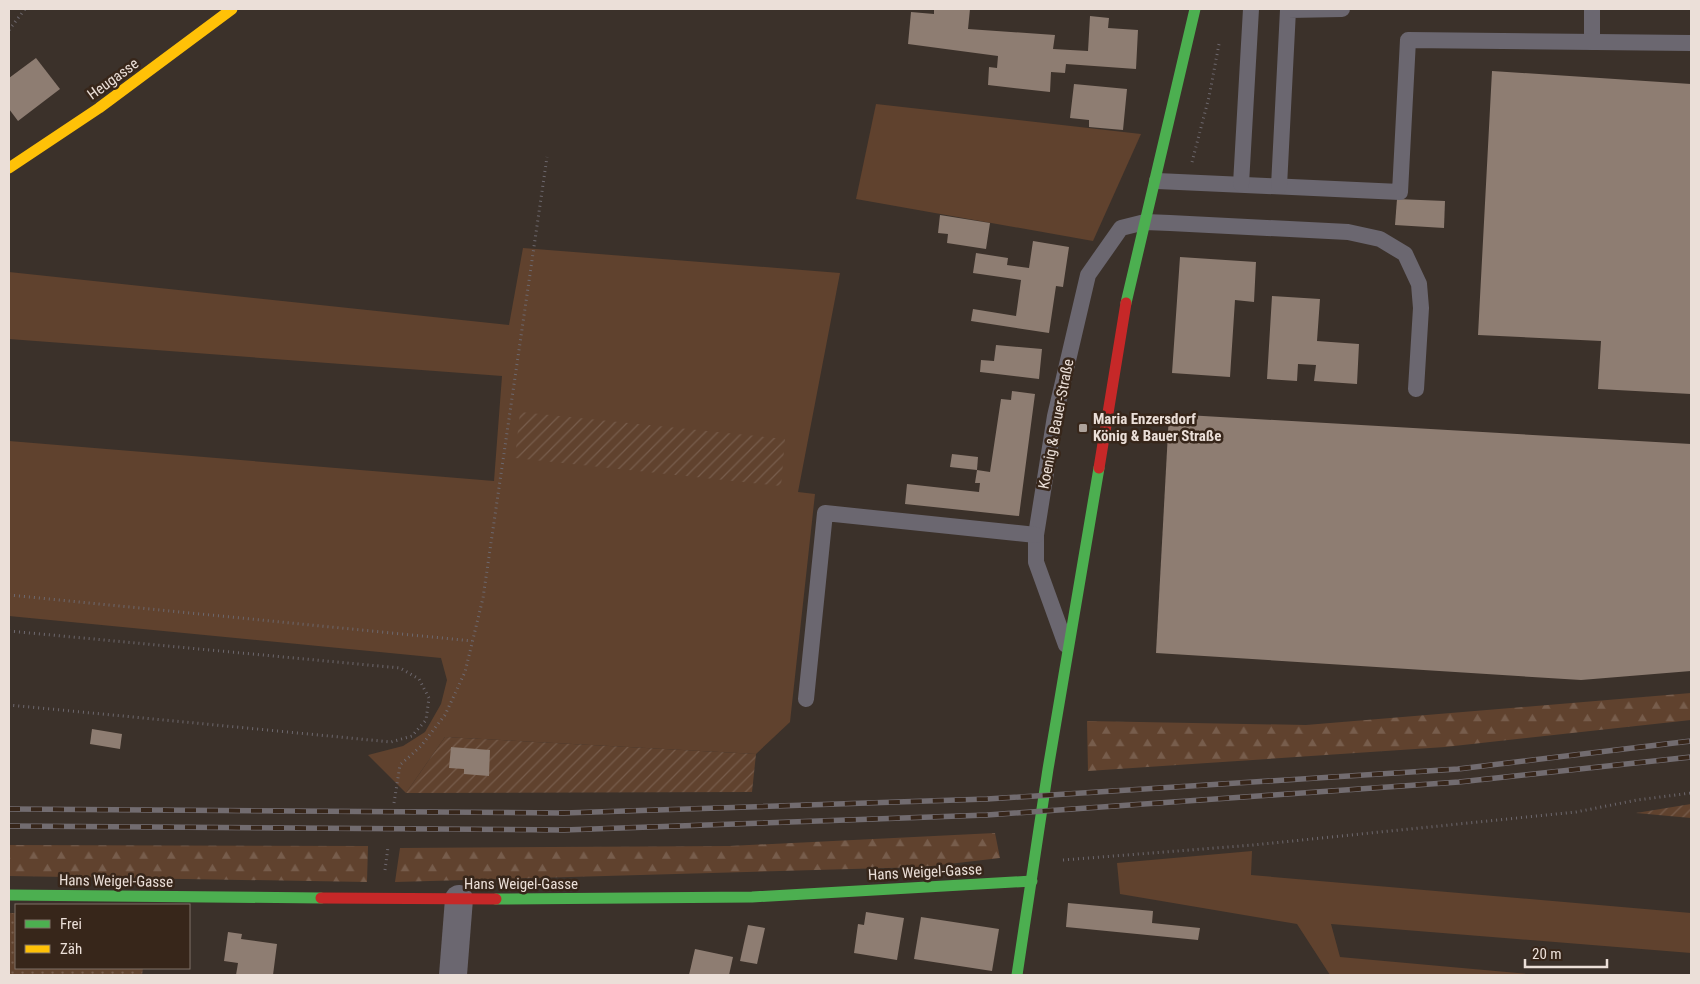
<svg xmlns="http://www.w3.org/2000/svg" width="1700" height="984" font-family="'Roboto Condensed',sans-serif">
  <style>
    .grass { fill: #60422e }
    .forest { fill: url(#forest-firs) }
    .park { fill: url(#park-dots) }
    .garden { fill: url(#garden-furrows) }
    .building { fill: #8e7d72 }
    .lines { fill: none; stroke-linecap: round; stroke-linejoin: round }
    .path { stroke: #6d686e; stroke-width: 3; stroke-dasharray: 1 4; stroke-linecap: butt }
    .lane { stroke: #6b6770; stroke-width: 16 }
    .street { stroke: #6b6770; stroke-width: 28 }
    .fast { stroke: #4caf50; stroke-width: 11 }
    .slow { stroke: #ffc107; stroke-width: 11 }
    .jam { stroke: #c62828; stroke-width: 11 }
    .rail-casing { stroke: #726c70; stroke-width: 5.5 }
    .rail { stroke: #37261a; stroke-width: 4; stroke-dasharray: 11; stroke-linecap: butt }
    .poi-dot { fill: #ada29b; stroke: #37261a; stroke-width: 2 }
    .labels { text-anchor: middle; stroke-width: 5; stroke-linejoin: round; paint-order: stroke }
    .street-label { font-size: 15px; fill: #ebdfd8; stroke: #37261a }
    .poi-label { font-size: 15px; font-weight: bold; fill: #ebdfd8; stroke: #37261a; text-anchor: start }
  </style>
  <defs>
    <pattern id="forest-firs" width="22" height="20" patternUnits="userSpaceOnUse" patternTransform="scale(1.25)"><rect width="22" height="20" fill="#60422e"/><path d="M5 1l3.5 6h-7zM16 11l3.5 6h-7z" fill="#775d4c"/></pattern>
    <pattern id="park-dots" width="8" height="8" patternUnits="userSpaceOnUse" patternTransform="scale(1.25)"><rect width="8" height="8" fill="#60422e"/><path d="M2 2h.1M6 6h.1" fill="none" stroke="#775d4c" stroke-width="1.8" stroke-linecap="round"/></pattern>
    <pattern id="garden-furrows" width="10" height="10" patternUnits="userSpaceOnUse" patternTransform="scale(1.25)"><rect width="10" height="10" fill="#60422e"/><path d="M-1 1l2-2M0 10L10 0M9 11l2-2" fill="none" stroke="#775d4c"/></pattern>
  </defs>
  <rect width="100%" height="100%" fill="#3b312a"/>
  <!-- grass -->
  <g class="grass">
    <path d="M876 104 1141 134 1093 241 856 199Z"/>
    <path d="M523 248 840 273 798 492 815 494 790 722 756 754 445 737 406 793 368 755 403 746 425 732 441 704 447 680 441 658 9 616V441L494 481 502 376 9 339V272L509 325Z"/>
    <path d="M1252 851 1251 875 1691 913V953L1331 924 1340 957 1539 975H1330L1297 924 1120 894 1117 863Z"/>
  </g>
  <!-- forest -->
  <g class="forest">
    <path d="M1691 693V720L1445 747 1088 771 1087 721 1306 725Z"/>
    <path d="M995 833 1000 858 923 867 395 882 400 848 729 846Z"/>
    <path d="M9 845 368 846 367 882 9 876Z"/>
  </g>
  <!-- park -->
  <path class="park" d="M9 913H16V968H143L142 975H9Z"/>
  <!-- garden -->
  <g class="garden">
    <path d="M520 412 785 439 781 486 515 458Z"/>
    <path d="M445 737 756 754 752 792 406 793Z"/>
    <path d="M1691 804V818L1636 813Z"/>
  </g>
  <!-- building -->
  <g class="building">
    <path d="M934 9H970L968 29 1055 35 1053 49 1088 51 1090 16 1109 18 1108 28 1138 30 1136 69 1066 64 1065 73 1051 72 1050 92 988 85 989 67 997 68 998 56 908 44 911 12 934 14Z"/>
    <path d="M36 58 60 89 18 121 9 109V78Z"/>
    <path d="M1492 71 1691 84V394L1598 389 1601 341 1478 335Z"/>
    <path d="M1074 84 1127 89 1123 130 1089 127V120L1070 118Z"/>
    <path d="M1397 199 1445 201 1444 228 1395 225Z"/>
    <path d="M940 215 990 223 986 249 947 243 948 234 938 233Z"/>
    <path d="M1033 241 1069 247 1063 287 1056 286 1049 333 971 321 973 309 1016 316 1021 280 973 273 976 253 1008 258 1007 265 1029 268Z"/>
    <path d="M1180 257 1256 262 1254 302 1235 300 1230 377 1172 373Z"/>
    <path d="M1272 296 1320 299 1317 341 1359 344 1357 384 1314 381 1316 365 1298 364 1297 381 1267 379Z"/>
    <path d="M996 345 1042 349 1039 379 980 372 981 360 994 361Z"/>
    <path d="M1012 391 1035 394 1019 516 905 504 907 484 979 492 980 483H975L977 470 990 472 1001 399 1011 400Z"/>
    <path d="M1169 414 1691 444V671L1581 680 1156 653Z"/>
    <path d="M952 454 978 457 977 470 950 467Z"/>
    <path d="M92 729 122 734 120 749 90 744Z"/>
    <path d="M451 747 490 750 489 776 464 774V769L449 768Z"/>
    <path d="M1068 903 1153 911 1152 923 1200 928 1198 940 1066 927Z"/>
    <path d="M866 912 904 918 897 960 854 953 858 924 864 925Z"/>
    <path d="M921 917 999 929 992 971 914 959Z"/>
    <path d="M748 925 765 928 757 964 740 961Z"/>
    <path d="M228 932 242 934 241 939 277 944 273 975H236L238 963 224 961Z"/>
    <path d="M695 949 733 957 729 975H689Z"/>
  </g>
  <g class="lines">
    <!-- path -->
    <g class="path">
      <path d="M9 30 25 9"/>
      <path d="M1192 162 1209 97 1219 44"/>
      <path d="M9 595 472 641"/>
      <path d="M9 631 400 668 419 679 429 698 426 720 412 736 391 742 9 705"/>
      <path d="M394 803 400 765 421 746 445 715 465 672 483 598 547 157"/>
      <path d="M1063 860 1253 845 1576 812 1637 800 1691 793"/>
      <path d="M385 870 388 847"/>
    </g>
    <!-- lane -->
    <g class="lane">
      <path d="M1592 9V42"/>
      <path d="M1157 181 1400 192 1408 40 1691 43"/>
      <path d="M1241 184 1251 9"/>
      <path d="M1279 186 1288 10 1342 9"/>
      <path d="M1066 645 1036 562V535L1055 416 1088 275 1121 228 1145 222 1170 223 1348 232 1380 239 1405 254 1419 284 1421 308 1416 389"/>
      <path d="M806 699 825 513 1036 535"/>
    </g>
    <!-- street -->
    <path class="street" d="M453 975 459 899"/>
    <!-- fast -->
    <g class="fast">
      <path d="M1126 303 1195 9"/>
      <path d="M9 895 321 898"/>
      <path d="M496 899 752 897 1032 881"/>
      <path d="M1017 975 1048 769 1099 468"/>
    </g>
    <!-- slow -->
    <path class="slow" d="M9 168 99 108 232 9"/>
    <!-- jam -->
    <g class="jam">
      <path d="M1099 468 1126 303"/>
      <path d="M321 898 496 899"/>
    </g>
    <defs>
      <g id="rail">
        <path d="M9 809 564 813 987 799 1458 769 1691 741"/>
        <path d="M9 826 564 830 987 815 1459 782 1691 757"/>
      </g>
    </defs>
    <!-- rail casing -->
    <use href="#rail" class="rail-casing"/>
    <!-- rail -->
    <use href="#rail" class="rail"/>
  </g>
  <!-- markers -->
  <rect class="poi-dot" x="1078" y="423" width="10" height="10" rx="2.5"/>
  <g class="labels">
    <!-- street labels -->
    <g class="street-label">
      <text transform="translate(113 79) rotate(-36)" y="5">Heugasse</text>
      <text transform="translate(1056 424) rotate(-79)" y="5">Koenig &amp; Bauer-Straße</text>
      <text transform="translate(925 872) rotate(-3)" y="5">Hans Weigel-Gasse</text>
      <text transform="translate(116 881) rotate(1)" y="5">Hans Weigel-Gasse</text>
      <text x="521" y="889">Hans Weigel-Gasse</text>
    </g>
    <!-- poi labels -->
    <g class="poi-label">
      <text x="1093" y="424">Maria Enzersdorf<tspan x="1093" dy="17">König &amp; Bauer Straße</tspan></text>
    </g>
  </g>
  <!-- border -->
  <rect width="1700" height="984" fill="none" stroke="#ebdfd8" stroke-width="20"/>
  <!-- legend -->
  <rect x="15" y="904" width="175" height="65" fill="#37261a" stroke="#7f7066"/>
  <rect x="25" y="920" width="25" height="8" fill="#4caf50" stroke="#7f7066"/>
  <text x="60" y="929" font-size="15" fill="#ebdfd8">Frei</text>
  <rect x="25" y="945" width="25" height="8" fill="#ffc107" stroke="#7f7066"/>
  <text x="60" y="954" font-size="15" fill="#ebdfd8">Zäh</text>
  <!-- scale -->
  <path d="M1525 959v8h82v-8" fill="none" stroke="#ebdfd8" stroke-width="2.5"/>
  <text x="1532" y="959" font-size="15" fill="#ebdfd8" stroke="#37261a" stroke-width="4" paint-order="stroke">20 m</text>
</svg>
